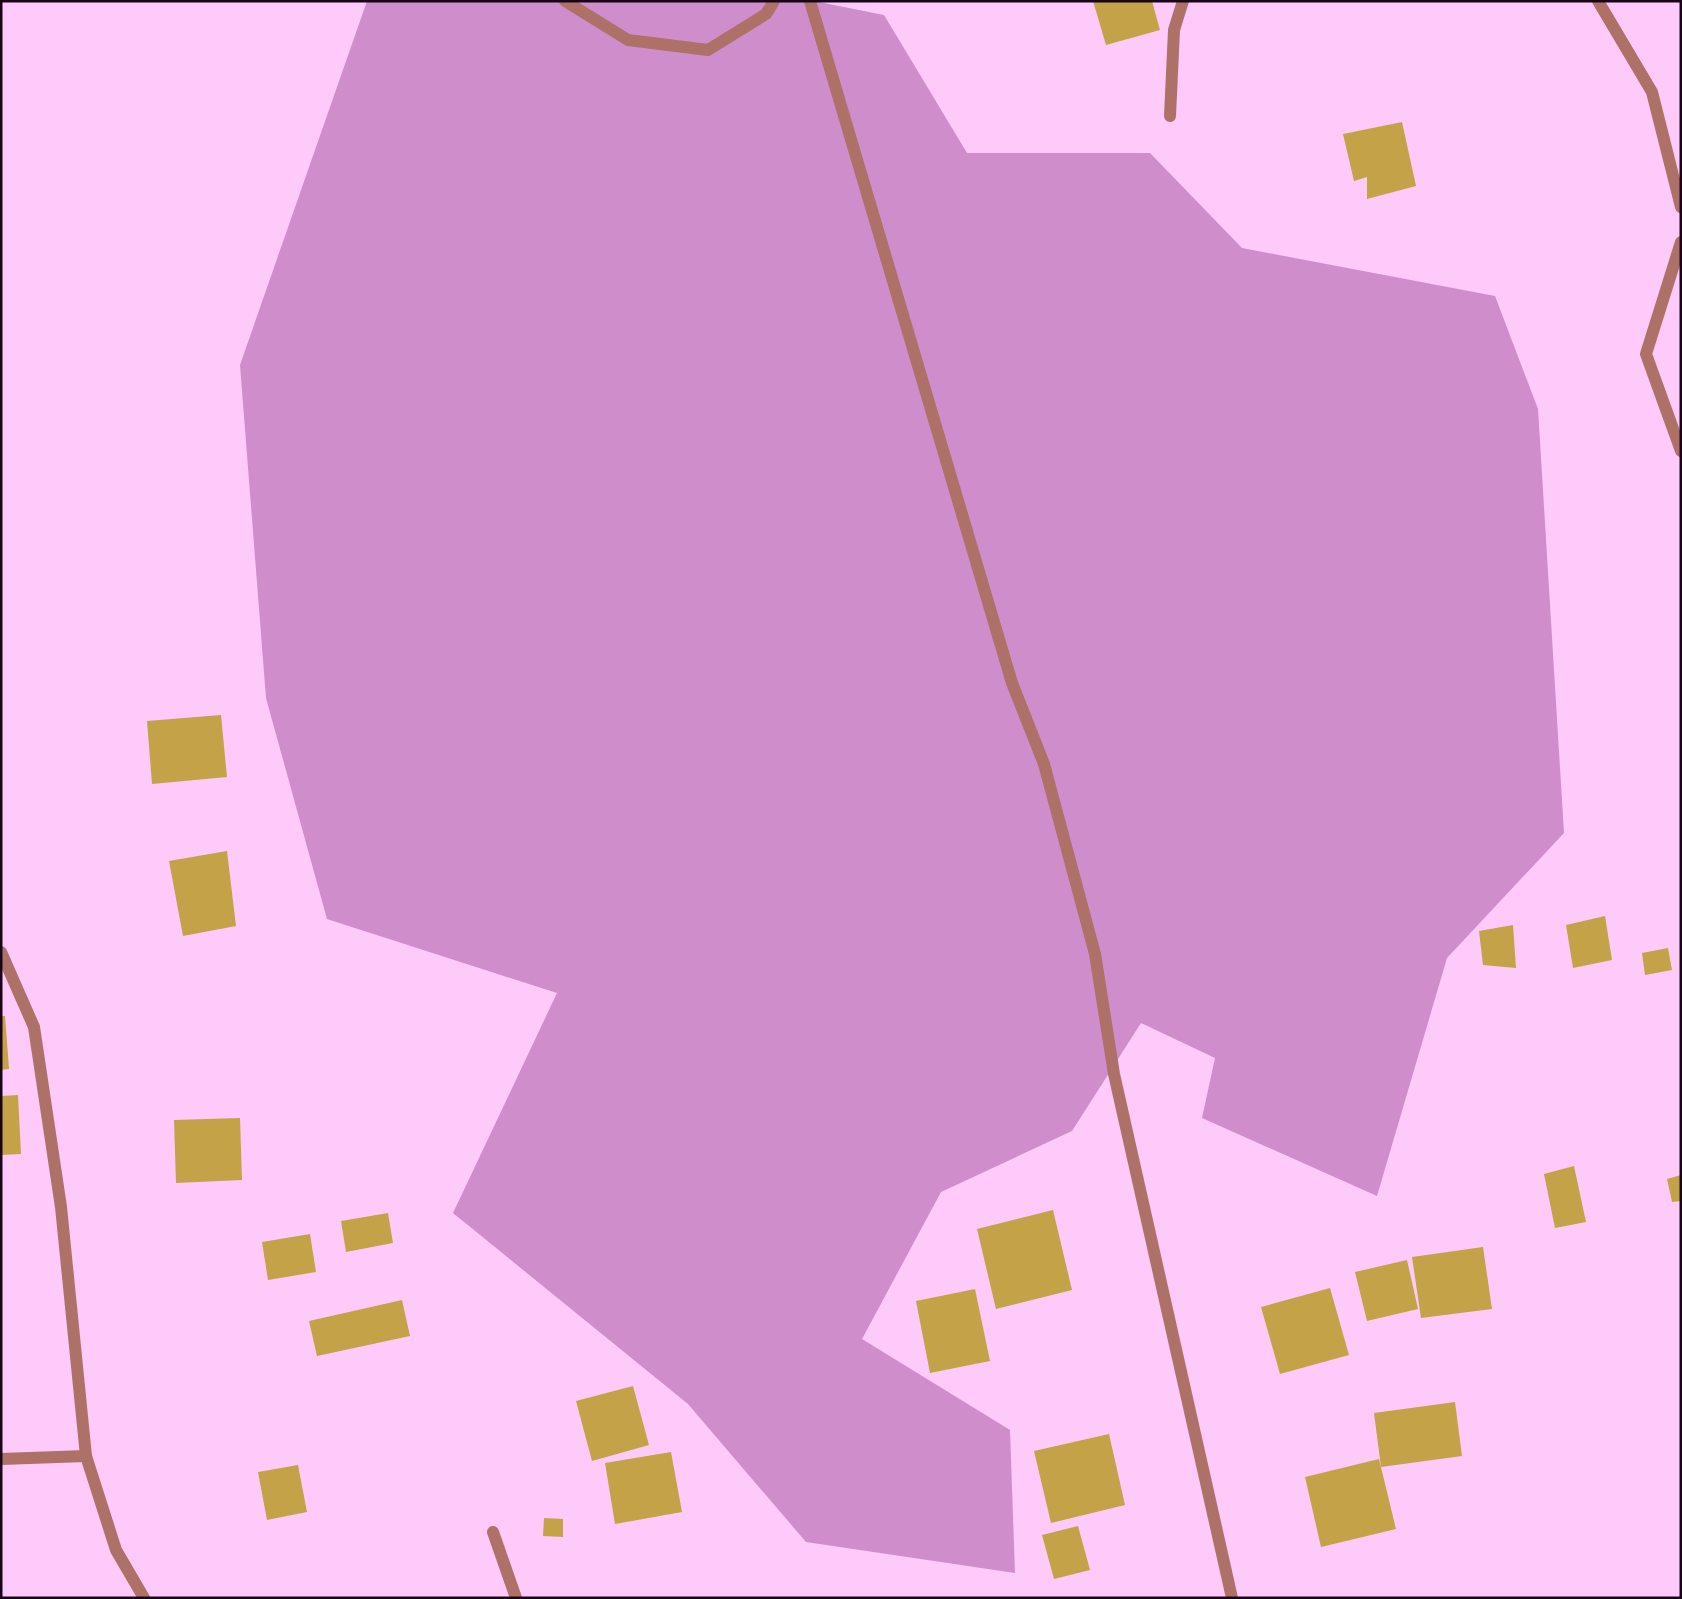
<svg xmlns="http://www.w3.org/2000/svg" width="1682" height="1599" font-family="Cabin,sans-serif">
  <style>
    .forest { fill: #cf8dcb }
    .building { fill: #c4a248 }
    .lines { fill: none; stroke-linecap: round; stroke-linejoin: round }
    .minor { stroke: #ad7168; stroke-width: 12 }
  </style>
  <rect width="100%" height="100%" fill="#fecafa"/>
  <!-- forest -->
  <path class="forest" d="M367 1H814L884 15 967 153H1150L1242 248 1495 296 1538 409 1564 833 1447 958 1377 1196 1202 1118 1215 1058 1141 1023 1072 1131 941 1192 862 1339 1010 1430 1015 1573 806 1542 688 1404 453 1213 557 993 327 919 266 698 240 365Z"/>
  <!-- building -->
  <g class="building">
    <path d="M1093 1H1152L1160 30 1106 45Z"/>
    <path d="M1402 122 1416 186 1367 199V177L1354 181 1343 134Z"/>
    <path d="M221 715 227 777 152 784 147 721Z"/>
    <path d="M227 851 236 926 183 936 169 861Z"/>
    <path d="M1605 916 1612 960 1573 968 1566 925Z"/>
    <path d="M1513 925 1516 968 1483 965 1479 931Z"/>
    <path d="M1668 948 1672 970 1645 975 1642 953Z"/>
    <path d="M1 1016H5L9 1069 1 1070Z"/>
    <path d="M18 1095 21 1154 1 1155V1096Z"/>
    <path d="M240 1118 242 1180 176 1183 174 1120Z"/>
    <path d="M1574 1166 1586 1222 1555 1228 1544 1174Z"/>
    <path d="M1681 1175V1201L1672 1202 1667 1179Z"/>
    <path d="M1053 1210 1072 1290 996 1309 977 1229Z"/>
    <path d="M388 1213 393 1243 346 1252 341 1221Z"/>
    <path d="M310 1234 316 1272 268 1280 262 1242Z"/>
    <path d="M1483 1247 1492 1309 1421 1318 1412 1257Z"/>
    <path d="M1407 1260 1418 1309 1367 1321 1355 1272Z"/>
    <path d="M1330 1288 1349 1355 1280 1374 1261 1307Z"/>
    <path d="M975 1289 990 1361 930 1373 916 1301Z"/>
    <path d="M402 1300 410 1336 317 1356 309 1321Z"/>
    <path d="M633 1386 649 1445 592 1461 576 1401Z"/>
    <path d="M1455 1402 1462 1456 1381 1467 1374 1413Z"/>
    <path d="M1109 1434 1125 1505 1051 1523 1034 1451Z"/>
    <path d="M671 1452 682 1512 615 1524 605 1463Z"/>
    <path d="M1379 1459 1396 1529 1321 1547 1305 1477Z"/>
    <path d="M298 1465 307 1512 267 1520 258 1472Z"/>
    <path d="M544 1518 563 1519V1537L543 1536Z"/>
    <path d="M1078 1526 1090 1570 1054 1579 1042 1535Z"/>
  </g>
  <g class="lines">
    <!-- minor -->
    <g class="minor">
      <path d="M565 1 628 40 708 50 766 14 774 1"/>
      <path d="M810 1 1012 683 1044 764 1095 954 1114 1074 1232 1598"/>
      <path d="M1598 1 1652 92 1681 207"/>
      <path d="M1170 116 1174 30 1183 1"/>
      <path d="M1681 242 1646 354 1681 451"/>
      <path d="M1 952 34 1027 61 1207 86 1456 116 1550 144 1598"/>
      <path d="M1 1459 86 1456"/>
      <path d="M493 1532 516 1598"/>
    </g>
  </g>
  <!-- border -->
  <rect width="1682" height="1599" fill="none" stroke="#190418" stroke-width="5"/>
</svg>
